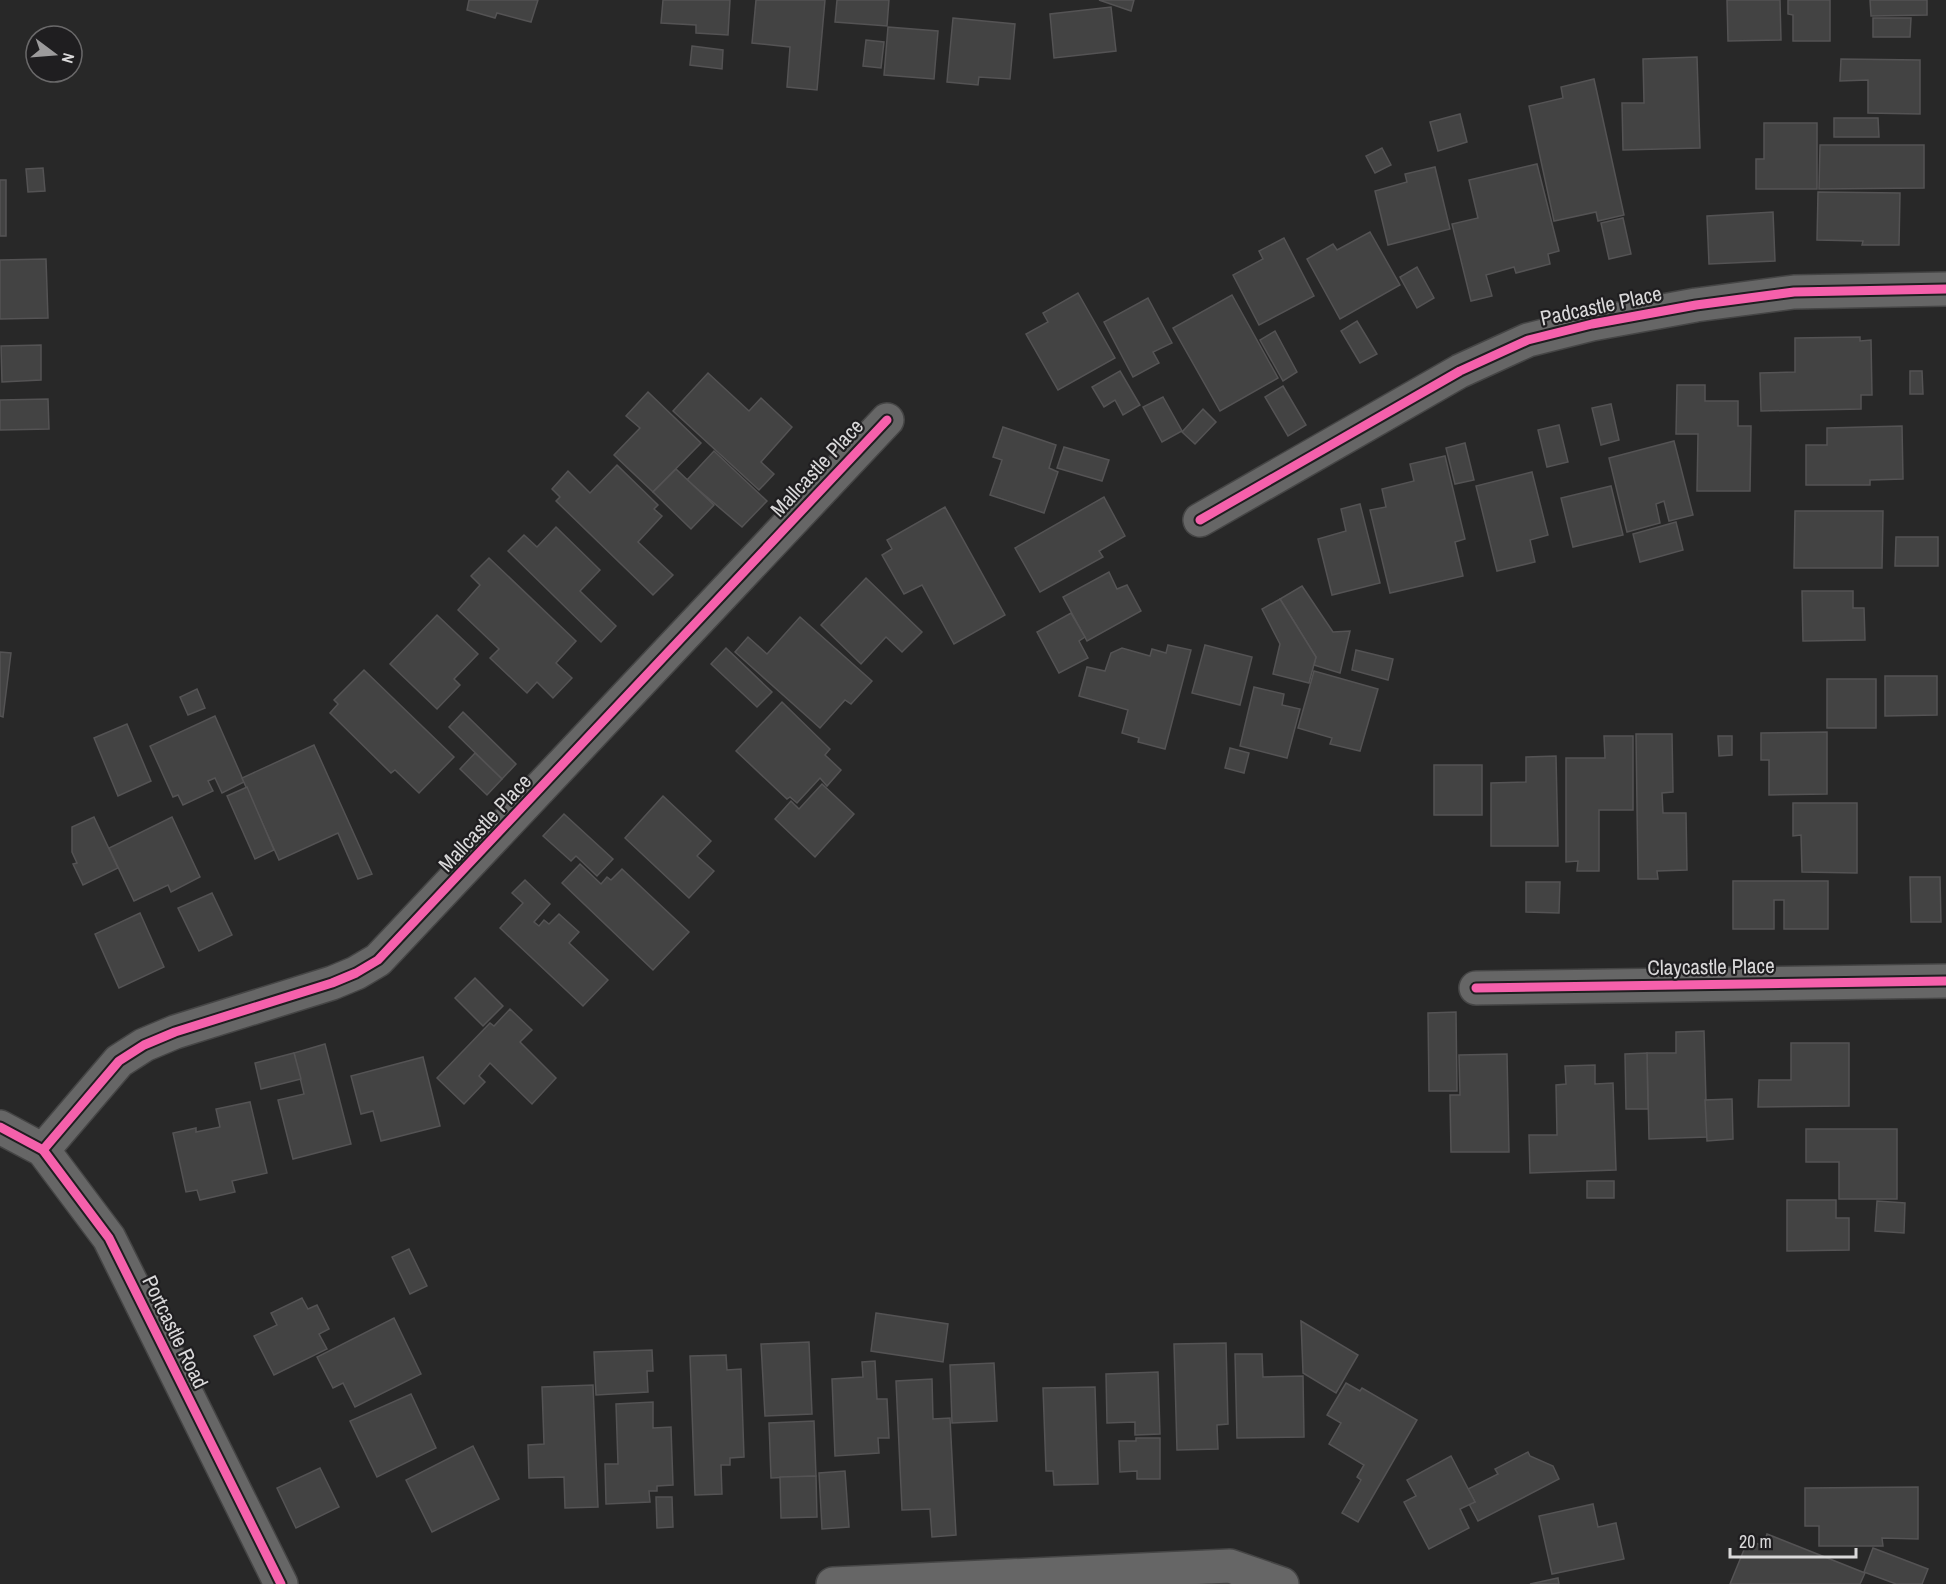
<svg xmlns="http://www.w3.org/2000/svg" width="1946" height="1584" font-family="'Archivo Narrow',sans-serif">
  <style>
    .building { fill: #434343; stroke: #545354; stroke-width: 1.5 }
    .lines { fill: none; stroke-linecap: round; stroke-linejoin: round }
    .minor-casing { stroke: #454545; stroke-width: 36 }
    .minor { stroke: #666; stroke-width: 33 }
    .cycleway-casing { stroke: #1f1e20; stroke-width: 13 }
    .cycleway { stroke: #f560ab; stroke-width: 9 }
    .labels { text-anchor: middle; stroke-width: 4.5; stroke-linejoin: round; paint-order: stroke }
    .street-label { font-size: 21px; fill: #dad9da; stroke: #1f1e20 }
  </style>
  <rect width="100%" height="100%" fill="#282828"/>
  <!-- building -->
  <g class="building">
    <path d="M469 0H538L531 22 497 13 495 18 467 10Z"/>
    <path d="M663 0H730L728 35 696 33V25L661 23Z"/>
    <path d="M756 0H825L817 90 787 87 790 47 752 43Z"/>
    <path d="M837 0H889L887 26 835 22Z"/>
    <path d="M1099 0H1134L1131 11Z"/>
    <path d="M1727 0H1780L1781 40 1728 41Z"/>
    <path d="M1788 0H1830V41H1793V15L1788 14Z"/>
    <path d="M1870 0H1927V15L1871 16Z"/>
    <path d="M1111 7 1116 51 1054 58 1050 14Z"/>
    <path d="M953 18 1015 24 1010 79 979 77 978 85 947 82Z"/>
    <path d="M1873 18H1911L1910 37H1873Z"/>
    <path d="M888 27 938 31 934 79 884 75Z"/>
    <path d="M866 40 884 42 881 68 863 66Z"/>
    <path d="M692 46 723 50 722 69 690 65Z"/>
    <path d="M1697 57 1700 148 1623 150 1622 103H1644L1643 59Z"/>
    <path d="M1841 59 1920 60V114L1868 113V80L1840 81Z"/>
    <path d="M1594 79 1624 215 1598 221 1596 212 1554 221 1529 106 1563 98 1561 87Z"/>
    <path d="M1460 114 1467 142 1438 151 1430 122Z"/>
    <path d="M1834 118H1878L1879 137H1834Z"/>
    <path d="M1764 123H1817V189H1756V159H1764Z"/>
    <path d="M1820 145H1924V188L1819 189Z"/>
    <path d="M1382 148 1391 165 1375 173 1366 156Z"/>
    <path d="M1537 164 1559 251 1548 254 1550 264 1516 273 1514 267 1486 275 1492 296 1471 301 1452 224 1478 218 1469 180Z"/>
    <path d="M1435 167 1450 229 1388 245 1375 191 1407 182 1405 174Z"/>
    <path d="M43 168 45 191 28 192 26 169Z"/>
    <rect x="0" y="180" width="6" height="56"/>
    <path d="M1818 192 1900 193 1899 245H1862L1863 241 1817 240Z"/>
    <path d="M1773 212 1775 261 1709 264 1707 216Z"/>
    <path d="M1623 218 1631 254 1609 259 1601 223Z"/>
    <path d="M1370 232 1400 285 1340 319 1307 259 1333 244 1337 250Z"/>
    <path d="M1284 238 1314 296 1259 325 1233 275 1263 259 1259 251Z"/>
    <path d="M46 259 48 318 0 319V260Z"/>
    <path d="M1417 267 1434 298 1417 308 1400 277Z"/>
    <path d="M1078 293 1115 358 1058 390 1026 334 1048 322 1043 313Z"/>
    <path d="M1232 295 1278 378 1220 411 1173 328Z"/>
    <path d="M1148 298 1172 343 1153 352 1159 363 1133 377 1104 322Z"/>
    <path d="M1357 321 1377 354 1360 363 1341 331Z"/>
    <path d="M1275 331 1297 372 1283 381 1260 340Z"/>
    <path d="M1860 337V341L1871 340 1872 395H1861V409L1761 411 1760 373 1795 372V338Z"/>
    <path d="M41 345V380L2 382 1 346Z"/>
    <path d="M1120 371 1140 405 1123 415 1115 400 1104 407 1092 387Z"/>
    <path d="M1910 371H1922L1923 394H1910Z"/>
    <path d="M708 373 749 411 761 398 792 427 761 462 774 474 759 490 673 411Z"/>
    <path d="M1677 385H1705V401H1738V426H1751L1750 491H1697L1698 434H1676Z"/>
    <path d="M1283 386 1306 425 1288 436 1265 397Z"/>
    <path d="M648 392 701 443 653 492 614 455 640 428 626 416Z"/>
    <path d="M1163 397 1182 431 1162 442 1143 407Z"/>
    <path d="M48 399 49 429 0 430V400Z"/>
    <path d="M1611 404 1619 440 1601 445 1592 408Z"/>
    <path d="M1203 409 1216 422 1195 444 1182 432Z"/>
    <path d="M1559 425 1568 462 1547 467 1538 430Z"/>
    <path d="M1902 426 1903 479 1870 480V485H1806V445H1827V428Z"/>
    <path d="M1003 427 1056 445 1049 468 1058 472 1044 513 990 495 1002 460 993 457Z"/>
    <path d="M1674 441 1693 515 1669 521 1664 501 1656 504 1660 523 1627 532 1609 458Z"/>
    <path d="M1465 443 1474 480 1455 484 1446 448Z"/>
    <path d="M1064 447 1109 460 1102 481 1057 468Z"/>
    <path d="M714 451 767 501 742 527 687 480Z"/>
    <path d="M1445 456 1465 539 1455 542 1463 576 1390 593 1370 510 1386 507 1382 489 1414 481 1410 464Z"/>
    <path d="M617 465 658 505 654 509 662 516 638 542 673 575 653 595 556 501 560 497 552 489 568 471 590 493Z"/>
    <path d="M676 469 714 505 691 529 653 492Z"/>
    <path d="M1532 472 1548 535 1530 540 1535 562 1497 571 1476 486Z"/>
    <path d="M1611 486 1623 535 1573 547 1561 498Z"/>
    <path d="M1104 497 1125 536 1099 551 1103 557 1040 592 1015 548Z"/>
    <path d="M1360 504 1380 583 1332 595 1318 539 1346 531 1341 509Z"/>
    <path d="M945 507 1005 615 954 644 922 585 904 594 882 555 892 549 887 540Z"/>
    <path d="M1795 511H1883L1882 568H1794Z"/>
    <path d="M1676 522 1683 550 1640 562 1633 534Z"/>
    <path d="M556 527 600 570 580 591 616 626 601 642 508 551 524 535 537 547Z"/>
    <path d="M1896 537H1938V566H1895Z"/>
    <path d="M489 558 576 641 556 663 572 678 553 698 537 682 527 693 490 658 499 649 458 610 480 585 471 576Z"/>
    <path d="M1109 572 1117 589 1127 585 1141 611 1087 641 1063 597Z"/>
    <path d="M866 578 922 632 902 652 886 637 861 664 821 625Z"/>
    <path d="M1302 586 1333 632 1350 631 1340 673 1314 665 1316 657 1280 599Z"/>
    <path d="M1802 591H1853V608H1864L1865 640 1803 641Z"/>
    <path d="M1280 599 1316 657 1309 683 1273 674 1280 644 1262 609Z"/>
    <path d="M1071 613 1085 637 1079 641 1088 658 1059 673 1037 632Z"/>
    <path d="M437 615 478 654 454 679 460 685 437 709 390 664Z"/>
    <path d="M800 617 872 681 851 704 845 700 820 728 735 652 748 637 767 654Z"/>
    <path d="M1168 645 1191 650 1165 749 1138 742 1139 738 1122 733 1128 710 1079 696 1087 667 1105 671 1111 653 1122 648 1150 656 1152 649 1166 653Z"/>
    <path d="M1205 645 1252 657 1240 705 1192 693Z"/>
    <path d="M726 648 772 692 757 707 711 664Z"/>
    <path d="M1356 650 1393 659 1388 680 1352 670Z"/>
    <path d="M0 652 11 653 3 717 0 716Z"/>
    <path d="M364 670 454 757 419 793 395 770 391 773 330 713 338 704 334 700Z"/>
    <path d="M1314 671 1378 689 1360 751 1330 744 1332 738 1298 728Z"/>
    <path d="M1885 676H1937V715L1885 716Z"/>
    <rect x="1827" y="679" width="49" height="49"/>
    <path d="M1254 687 1284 694 1282 705 1300 709 1287 758 1240 746Z"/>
    <path d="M197 689 205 708 188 715 180 697Z"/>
    <path d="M782 702 830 749 825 755 841 770 827 786 820 778 797 803 790 797 787 799 736 751Z"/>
    <path d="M463 712 516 764 502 779 449 727Z"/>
    <path d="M215 716 244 782 222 793 215 778 208 781 213 791 183 805 178 795 173 797 150 746Z"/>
    <path d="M127 724 151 781 118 796 94 738Z"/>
    <path d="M1827 732V794L1769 795V760H1761V733Z"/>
    <path d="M1636 734H1672L1673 792 1662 793 1663 813H1686L1687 870 1657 871 1658 879H1638Z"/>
    <path d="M1604 736H1633V810H1599V871H1577L1578 861 1566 862V758H1605Z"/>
    <path d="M1718 736H1732V755L1719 756Z"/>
    <path d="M314 745 372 874 358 879 338 833 279 860 242 778Z"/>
    <path d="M1230 748 1249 753 1244 773 1225 768Z"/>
    <path d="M475 753 502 779 487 795 460 769Z"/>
    <path d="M1556 756 1558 846H1491V783L1526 782V757Z"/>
    <rect x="1434" y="765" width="48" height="50"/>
    <path d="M822 784 854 814 815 857 775 819 791 801 799 809Z"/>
    <path d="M247 787 274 850 255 859 227 796Z"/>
    <path d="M663 796 711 841 697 856 714 871 689 898 625 838Z"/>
    <path d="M1793 803H1857V873L1802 872 1801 835 1793 836Z"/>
    <path d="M564 814 613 859 597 876 576 856 571 861 543 836Z"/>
    <path d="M94 817 118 868 83 885 73 864 77 863 72 852V827Z"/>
    <path d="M172 817 200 877 171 892 168 885 134 901 109 848Z"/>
    <path d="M580 864 601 884 607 877 611 880 622 869 689 932 653 970 562 883Z"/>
    <path d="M1910 877H1940L1941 922H1911Z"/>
    <path d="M525 880 550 904 534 922 539 926 544 920 549 924 559 914 579 932 569 943 608 980 583 1006 500 928 523 903 512 893Z"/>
    <path d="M1733 881H1828V929H1784V900H1774V929H1733Z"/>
    <path d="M1526 882H1560L1559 913 1526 912Z"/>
    <path d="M212 893 232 935 199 951 178 908Z"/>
    <path d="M140 913 164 967 119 988 95 934Z"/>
    <path d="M475 978 503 1006 483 1026 455 998Z"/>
    <path d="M510 1009 532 1030 520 1042 556 1078 532 1104 490 1063 479 1076 485 1082 464 1104 437 1078 490 1023 494 1026Z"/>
    <path d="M1456 1012 1457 1091H1429L1428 1013Z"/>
    <path d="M1704 1031 1707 1137 1649 1139 1647 1053H1676V1032Z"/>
    <path d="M1791 1043H1849V1106L1758 1107 1759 1080H1791Z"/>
    <path d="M325 1044 351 1144 293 1159 278 1100 304 1094 294 1053Z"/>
    <path d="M294 1053 301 1079 261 1089 255 1063Z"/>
    <path d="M1647 1053 1648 1109H1626L1625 1054Z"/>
    <path d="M1507 1054 1509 1152H1451L1450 1095H1460L1459 1055Z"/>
    <path d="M423 1057 440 1126 381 1141 373 1111 361 1114 351 1076Z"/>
    <path d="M1595 1065V1084L1613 1083 1616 1170 1530 1173 1529 1135H1557L1556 1085 1566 1084 1565 1066Z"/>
    <path d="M1732 1099 1733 1139 1707 1141 1705 1100Z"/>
    <path d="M250 1102 267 1173 232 1181 235 1192 200 1200 197 1190 186 1192 173 1133 196 1128V1132L220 1127 216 1109Z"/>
    <path d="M1806 1129H1897V1199H1839V1162H1806Z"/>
    <rect x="1587" y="1181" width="27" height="17"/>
    <path d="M1787 1200H1836V1218H1849V1250L1787 1251Z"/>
    <path d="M1877 1201 1905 1203 1904 1233 1875 1231Z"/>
    <path d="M409 1249 427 1286 410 1294 392 1257Z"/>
    <path d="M302 1298 308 1309 317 1305 329 1329 319 1334 327 1349 274 1375 254 1336 277 1325 271 1313Z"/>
    <path d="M876 1313 948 1324 943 1362 871 1351Z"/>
    <path d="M394 1318 421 1374 355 1407 343 1383 333 1388 317 1357Z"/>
    <path d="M1301 1321 1358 1355 1336 1393 1303 1373Z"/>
    <path d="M809 1342 812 1414 765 1416 761 1344Z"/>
    <path d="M1226 1343 1228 1424 1217 1425 1218 1449 1177 1450 1174 1344Z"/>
    <path d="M652 1350 653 1371H647L648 1392 596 1395 594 1352Z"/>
    <path d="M1235 1354H1262L1263 1377 1303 1376 1304 1437 1237 1438Z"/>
    <path d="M726 1355 727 1370 741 1369 744 1457 730 1458V1465H721L722 1494 695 1495 690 1356Z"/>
    <path d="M875 1361 877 1399H887L889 1438H878L879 1453 835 1456 832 1379 863 1377 862 1362Z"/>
    <path d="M994 1363 997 1421 952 1423 950 1365Z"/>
    <path d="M1158 1372 1160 1434 1135 1435V1422L1107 1423 1106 1374Z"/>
    <path d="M932 1379 933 1419 950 1418 956 1535 932 1537 930 1509 902 1510 896 1381Z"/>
    <path d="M1346 1383 1360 1391 1362 1388 1417 1420 1358 1522 1342 1513 1361 1480 1357 1477 1364 1465 1329 1444 1341 1423 1327 1415Z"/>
    <path d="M593 1385 598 1507 565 1508 564 1477 529 1478 528 1445 544 1444 542 1387Z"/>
    <path d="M1095 1387 1098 1484 1054 1485 1053 1471H1046L1043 1388Z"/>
    <path d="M411 1394 436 1448 377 1477 350 1421Z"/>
    <path d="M653 1402V1428L671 1427 673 1485 657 1486V1491H649L650 1502 606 1504 605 1464H618L616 1404Z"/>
    <path d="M814 1421 816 1476 771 1478 769 1423Z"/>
    <path d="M1136 1438H1160V1479H1137V1471L1120 1472 1119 1441H1136Z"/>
    <path d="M473 1446 499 1499 432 1532 406 1480Z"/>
    <path d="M1528 1452 1530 1456 1553 1466 1559 1479 1478 1521 1469 1504 1475 1502 1468 1489 1498 1474 1495 1469Z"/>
    <path d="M1451 1456 1475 1502 1460 1509 1469 1528 1429 1549 1404 1502 1416 1496 1407 1480Z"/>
    <path d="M320 1468 339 1507 296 1528 277 1488Z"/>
    <path d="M845 1471 849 1527 822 1529 819 1473Z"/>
    <path d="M816 1476 817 1517 781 1518 780 1477Z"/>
    <path d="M1918 1487V1539L1882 1538 1883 1546H1819V1526H1805V1488Z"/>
    <path d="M656 1497H672L673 1527 657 1528Z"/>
    <path d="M1593 1504 1598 1527 1616 1523 1624 1559 1552 1574 1539 1516Z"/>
    <path d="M1767 1534 1865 1573 1860 1584H1730L1748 1540 1763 1546Z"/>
    <path d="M1873 1548 1928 1569 1922 1584H1896L1864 1572Z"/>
    <path d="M1558 1578 1559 1584H1530Z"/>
  </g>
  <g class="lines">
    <defs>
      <g id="minor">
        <path d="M1200 520 1460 371 1528 340 1592 324 1696 305 1794 292 1946 289"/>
        <path d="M1476 988 1946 981"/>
        <path d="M0 1127 43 1150 109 1238 281 1584"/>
        <path d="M43 1150 119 1061 144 1045 175 1032 332 983 356 973 378 960 887 420"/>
        <path d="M833 1584 1230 1566 1282 1584"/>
      </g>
    </defs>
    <!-- minor casing -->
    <use href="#minor" class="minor-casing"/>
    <!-- minor -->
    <use href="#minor" class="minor"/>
    <defs>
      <g id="cycleway">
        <path d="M1200 520 1460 371 1528 340 1592 324 1696 305 1794 292 1946 289"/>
        <path d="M1476 988 1946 981"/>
        <path d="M0 1127 43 1150 109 1238 281 1584"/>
        <path d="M43 1150 119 1061 144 1045 175 1032 332 983 356 973 378 960 887 420"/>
      </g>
    </defs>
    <!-- cycleway casing -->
    <use href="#cycleway" class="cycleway-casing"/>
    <!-- cycleway -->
    <use href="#cycleway" class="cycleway"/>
  </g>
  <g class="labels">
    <!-- street labels -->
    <g class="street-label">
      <text transform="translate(1601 306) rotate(-12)" y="7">Padcastle Place</text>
      <text transform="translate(817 468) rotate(-47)" y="7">Mallcastle Place</text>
      <text transform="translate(485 823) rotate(-47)" y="7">Mallcastle Place</text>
      <text transform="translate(1711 967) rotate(-1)" y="7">Claycastle Place</text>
      <text transform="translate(175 1332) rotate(64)" y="7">Portcastle Road</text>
    </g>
  </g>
  <!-- north arrow -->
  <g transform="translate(54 54) rotate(106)"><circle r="28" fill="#1f1e20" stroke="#6a696a" stroke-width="1.5"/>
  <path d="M0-4.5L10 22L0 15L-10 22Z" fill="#9c9b9c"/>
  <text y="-9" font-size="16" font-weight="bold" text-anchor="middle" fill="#dad9da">N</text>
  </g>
  <!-- scale -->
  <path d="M1730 1548v9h126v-9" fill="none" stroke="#dad9da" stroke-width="3"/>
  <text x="1739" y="1548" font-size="18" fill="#dad9da" stroke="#1f1e20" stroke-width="4.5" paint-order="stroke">20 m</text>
</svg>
